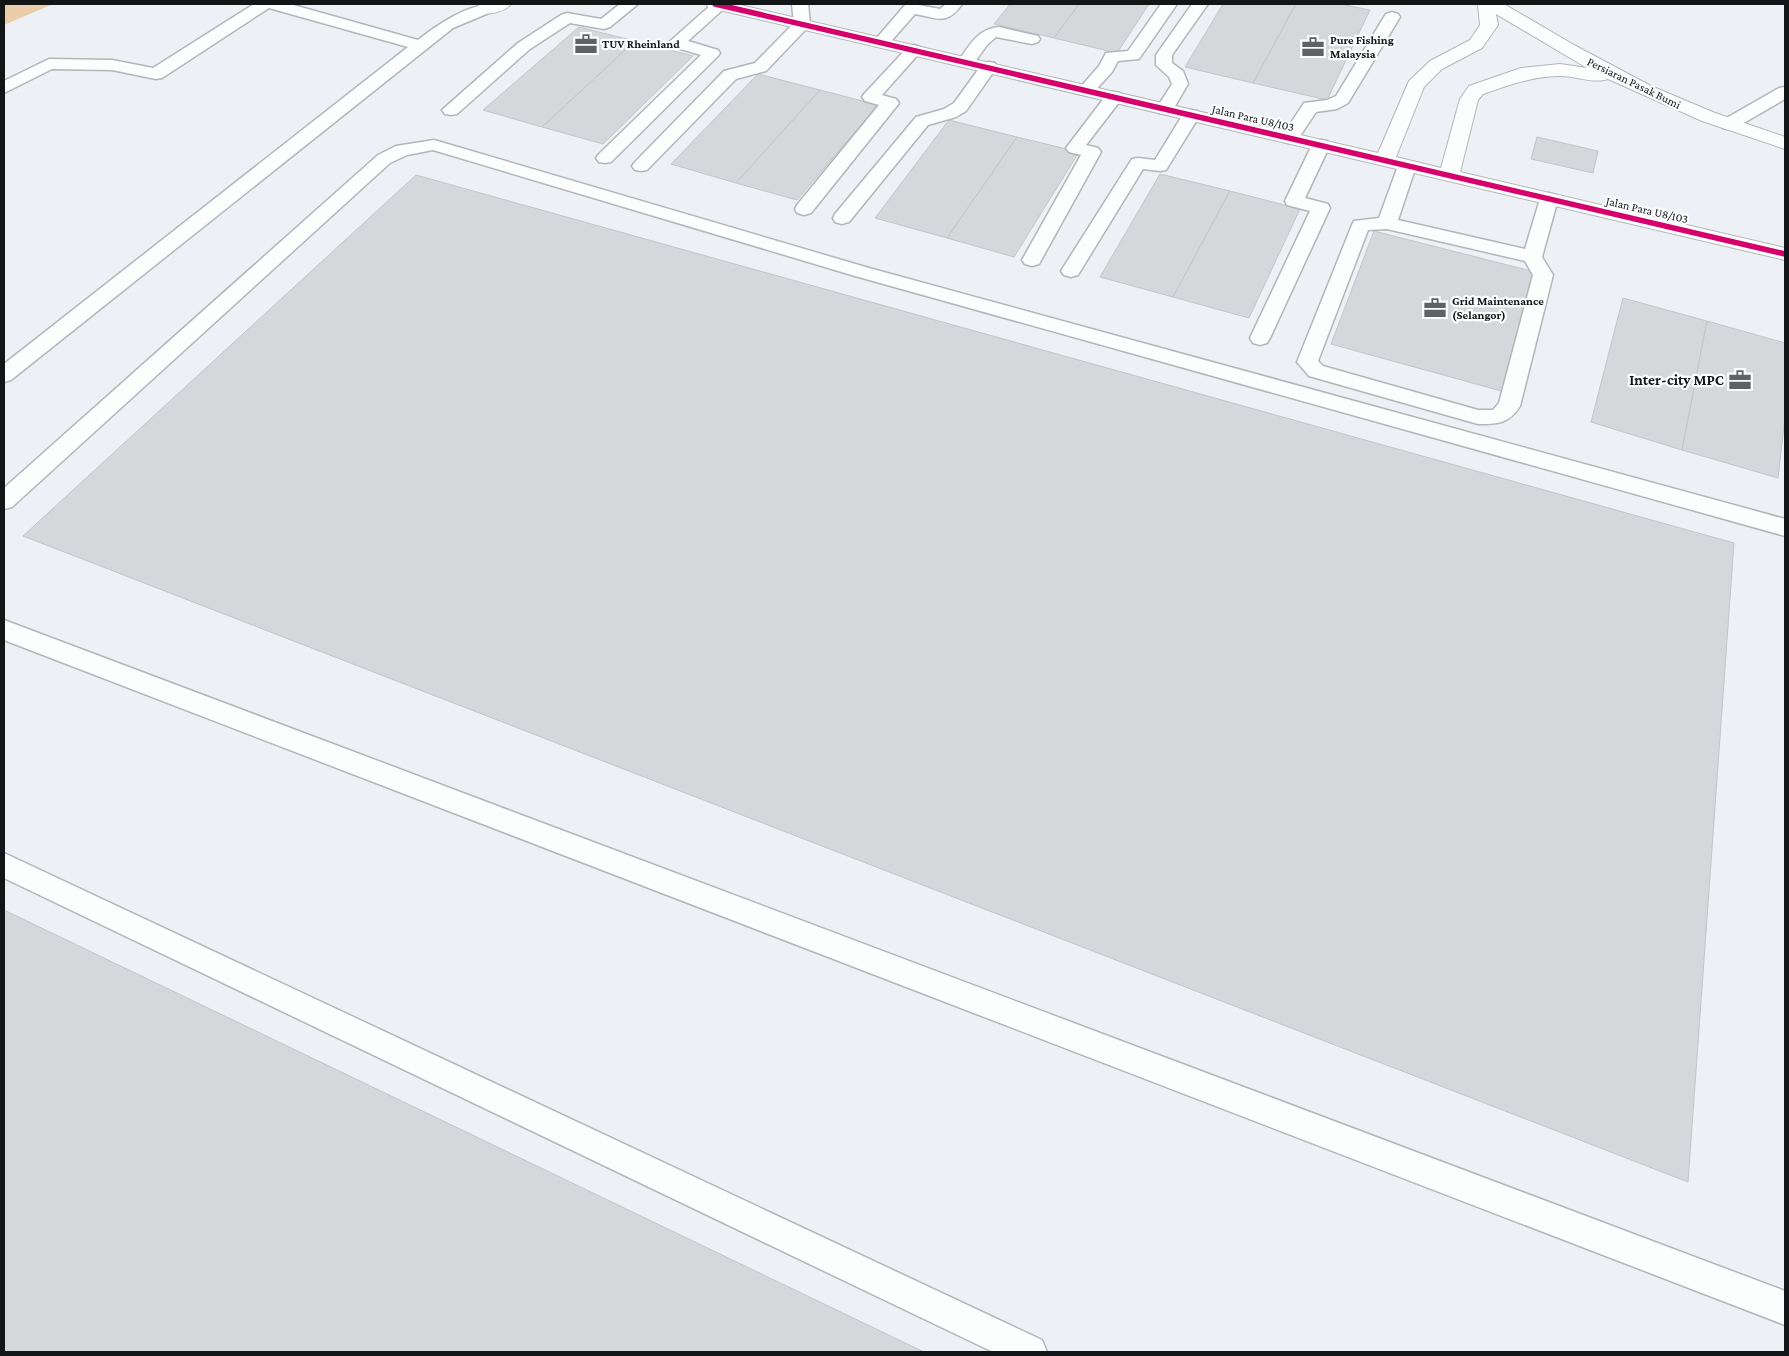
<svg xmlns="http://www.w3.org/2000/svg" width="1789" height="1356" font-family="'Crimson Pro',serif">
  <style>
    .green { fill: #eccda9 }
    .building { fill: #d5d8da; stroke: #c3c5c7 }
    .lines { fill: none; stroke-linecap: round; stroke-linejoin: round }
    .lane-casing { stroke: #b3b6b9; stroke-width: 3 }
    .street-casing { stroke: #b3b6b9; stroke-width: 2 }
    .lane { fill: #fcfdfd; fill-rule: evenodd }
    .street { fill: #fcfdfd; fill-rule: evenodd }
    .cycleway-casing { stroke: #fbfcfe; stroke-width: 8 }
    .cycleway { stroke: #d6006c; stroke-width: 5.5 }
    .labels { text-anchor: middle; stroke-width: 4.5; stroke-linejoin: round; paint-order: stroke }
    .far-poi-label { font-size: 12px; font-weight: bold; fill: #131517; stroke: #fbfcfe; text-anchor: start }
    .far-street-label { font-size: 12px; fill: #131517; stroke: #fbfcfe }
    .poi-label { font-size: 15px; font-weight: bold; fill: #131517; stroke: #fbfcfe; text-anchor: end }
  </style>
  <rect width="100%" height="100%" fill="#edf0f4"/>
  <!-- green -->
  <path class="green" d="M4 4H53L4 25Z"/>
  <!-- building -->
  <g class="building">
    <path d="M1010 4H1079L1054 38 994 24Z"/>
    <path d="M1079 4H1149L1117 53 1054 38Z"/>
    <path d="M1223 4H1296L1253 83 1185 67Z"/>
    <path d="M1296 4H1340L1370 10 1327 100 1253 83Z"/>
    <path d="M579 27 635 41 542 127 483 110Z"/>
    <path d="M635 41 693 56 603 144 542 127Z"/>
    <path d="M758 74 820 90 736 183 671 164Z"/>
    <path d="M820 90 878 105 797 200 736 183Z"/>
    <path d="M949 120 1017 137 947 238 875 218Z"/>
    <path d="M1017 137 1079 152 1014 257 947 238Z"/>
    <path d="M1537 137 1598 151 1593 173 1531 159Z"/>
    <path d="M1160 174 1230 191 1173 297 1100 277Z"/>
    <path d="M416 175 1734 543 1688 1182 23 536Z"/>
    <path d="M1230 191 1300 209 1249 318 1173 297Z"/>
    <path d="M1374 231 1535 272 1505 392 1331 344Z"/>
    <path d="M1623 298 1707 321 1682 450 1591 422Z"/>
    <path d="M1707 321 1785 343V417L1778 478 1682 450Z"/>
    <path d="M4 910 924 1352H4Z"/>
  </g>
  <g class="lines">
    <defs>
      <g id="lane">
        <path d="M254 4H290L418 40C433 28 471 1 491 6L493 9 491 12 453 28 11 380 4 382V364L408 47 269 8 162 78 156 79 112 70 52 69 4 93V81L49 59 112 60 153 68Z"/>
        <path d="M620 4H638L610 27 604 29 570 23 530 49 457 114 451 115 445 114 442 110 518 43 561 15 567 13 601 19Z"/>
        <path d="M712 4 728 5 688 41 718 50 720 53 718 56 611 162 605 163 599 162 596 158 599 154 701 55 670 46 668 43Z"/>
        <path d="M792 4H808L810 24 808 27 766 71 736 79 647 170 641 171 635 170 632 166 635 162 724 71 755 63 794 23Z"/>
        <path d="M913 4 940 9 946 4H962C947 26 937 18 915 14L887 46H875L873 43 875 40 905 5Z"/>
        <path d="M1161 4H1177L1139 59 1118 61 1112 72 1092 94H1080L1078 90 1099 66 1106 53 1128 51Z"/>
        <path d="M1192 4H1208L1172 55V63L1183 71 1188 84 1171 113 1165 114 1159 113 1156 109 1172 84 1169 77 1156 65V55Z"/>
        <path d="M1392 12 1398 14 1400 17 1348 103 1337 109 1316 112 1296 142 1290 143 1284 142 1281 138 1304 103 1327 100 1336 96 1384 17 1386 14Z"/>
        <path d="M999 27 1038 36 1040 39 1038 42 1032 44 996 37 987 45 972 66H960L958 62C969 46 977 29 999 27Z"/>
        <path d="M914 45 920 47 922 50 882 95 896 99 899 103 896 107 811 213 804 215 797 213 795 209 797 205 879 105 865 101 862 97 865 93 908 47Z"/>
        <path d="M989 62 995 63 997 67 966 111 956 117 928 125 849 222 842 224 835 222 833 218 835 214 916 117 944 109 954 103 983 63Z"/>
        <path d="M1785 87V99L1735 128 1729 129 1723 128 1720 124 1723 120 1779 88Z"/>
        <path d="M1114 92 1120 93 1123 97 1086 145 1098 148 1101 152 1039 264 1032 266 1025 264 1022 260 1081 155 1069 152 1066 148 1108 93Z"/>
        <path d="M1191 110 1197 111 1200 115 1166 170 1160 171 1143 169 1078 275 1071 277 1064 275 1061 271 1132 159 1138 158 1155 160 1185 111Z"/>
        <path d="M434 140 869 268 1785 519V536L855 276 433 150 407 155 390 163 12 507 4 509V488L378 155 396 146Z"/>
        <path d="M1321 140 1327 141 1330 145 1305 198 1328 204 1330 208 1270 338 1267 343 1260 345 1253 343 1250 338 1310 211 1287 205 1285 201 1312 145 1315 141Z"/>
        <path d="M1407 161 1413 162 1416 166 1398 220 1525 249 1540 199 1542 195 1549 193 1556 195 1558 199 1542 257 1553 275 1520 406C1509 424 1497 424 1478 424L1309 376 1297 362 1352 225 1354 221 1379 218 1398 166 1401 162ZM1387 229 1525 261 1533 275 1499 403 1493 410H1478L1323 366 1318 361 1368 230Z"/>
        <path d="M4 620 1785 1291V1325L4 640Z"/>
        <path d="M4 853 1042 1340 1047 1352H993L4 878Z"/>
      </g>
      <g id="street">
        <path d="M484 4H511C505 12 488 15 479 13L476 9 479 5Z"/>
        <path d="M706 4H736L1378 153 1409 81 1430 61 1470 40 1480 25 1478 4H1504L1574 45 1651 86 1715 113 1785 137V149L1702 121 1608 79C1592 84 1574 75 1558 76 1530 77 1509 85 1483 94L1478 100 1460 172 1785 248V260L715 9 709 8ZM1496 14 1587 68 1560 64 1521 68 1469 86 1460 99 1441 168 1396 157 1424 87 1442 69 1482 48 1498 25Z"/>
      </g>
    </defs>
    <!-- lane casing -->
    <use href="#lane" class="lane-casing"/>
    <!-- street casing -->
    <use href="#street" class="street-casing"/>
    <!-- lane -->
    <use href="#lane" class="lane"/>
    <!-- street -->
    <use href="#street" class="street"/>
    <defs>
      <path id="cycleway" d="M715 4 1785 254"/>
    </defs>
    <!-- cycleway casing -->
    <use href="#cycleway" class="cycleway-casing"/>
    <!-- cycleway -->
    <use href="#cycleway" class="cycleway"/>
  </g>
  <!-- icons -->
  <defs>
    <symbol id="office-bare" viewBox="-9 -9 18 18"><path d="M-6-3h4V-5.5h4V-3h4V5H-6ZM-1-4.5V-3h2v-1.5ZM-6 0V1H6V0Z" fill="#5f6264" stroke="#fbfcfe" stroke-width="2.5" paint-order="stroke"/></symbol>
  </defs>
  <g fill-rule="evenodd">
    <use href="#office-bare" x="570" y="28" width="32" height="32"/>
    <use href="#office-bare" x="1297" y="31" width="32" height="32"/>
    <use href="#office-bare" x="1419" y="292" width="32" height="32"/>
    <use href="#office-bare" x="1724" y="364" width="32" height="32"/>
  </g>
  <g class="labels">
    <!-- far-poi labels -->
    <g class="far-poi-label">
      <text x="1330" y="44">Pure Fishing<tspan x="1330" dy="14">Malaysia</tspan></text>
      <text x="602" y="48">TUV Rheinland</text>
      <text x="1452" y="305">Grid Maintenance<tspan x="1452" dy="14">(Selangor)</tspan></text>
    </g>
    <!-- far-street labels -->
    <g class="far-street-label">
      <text transform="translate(1634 83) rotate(26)" y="4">Persiaran Pasak Bumi</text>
      <text transform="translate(1253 118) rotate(13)" y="4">Jalan Para U8/103</text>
      <text transform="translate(1647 210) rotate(13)" y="4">Jalan Para U8/103</text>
    </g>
    <!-- poi labels -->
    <g class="poi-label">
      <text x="1724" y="385">Inter-city MPC</text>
    </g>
  </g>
  <!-- border -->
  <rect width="1789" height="1356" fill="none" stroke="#131517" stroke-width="10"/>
</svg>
